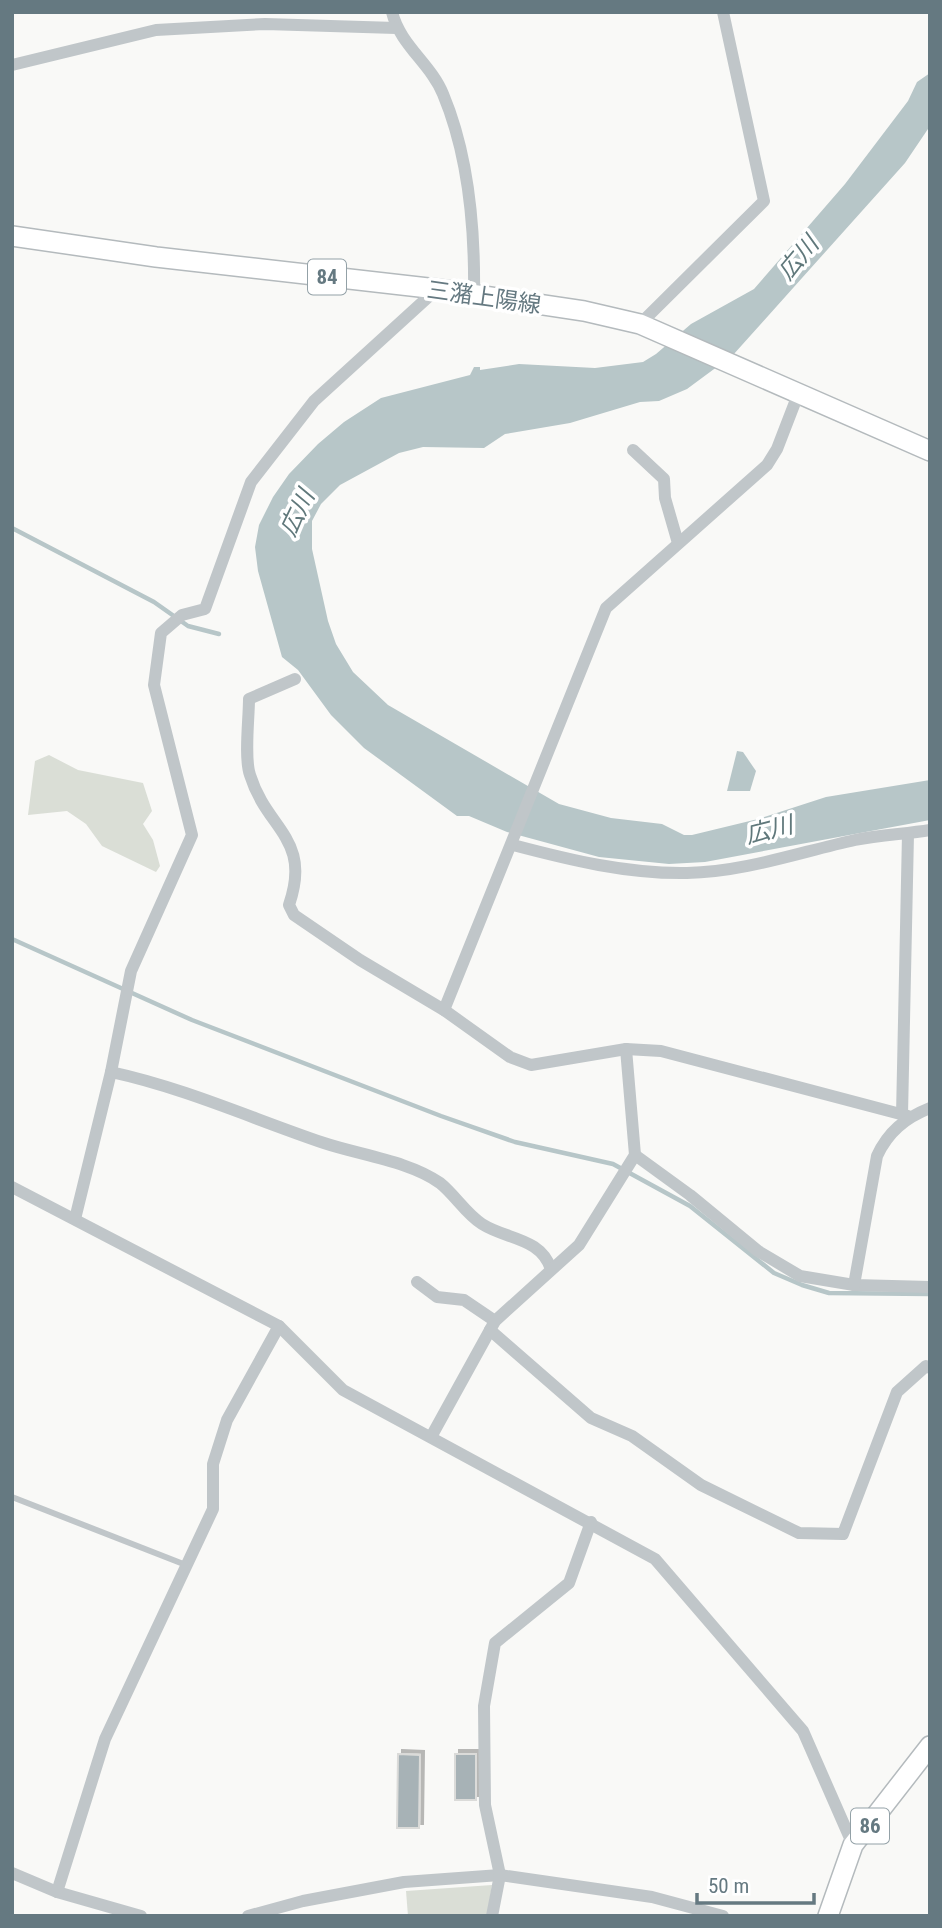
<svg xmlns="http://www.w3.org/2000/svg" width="942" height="1928" font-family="'Roboto Condensed','Noto Sans JP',sans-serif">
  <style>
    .green { fill: #daded6 }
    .water { fill: #b7c6c8 }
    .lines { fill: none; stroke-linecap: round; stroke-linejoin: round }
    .stream { stroke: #b7c6c8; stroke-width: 4.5 }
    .building { fill: #a7b2b6; stroke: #dbdbd9; stroke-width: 2; filter: url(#shadow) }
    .primary-casing { stroke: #b4babd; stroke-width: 22 }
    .service { stroke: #c0c6c9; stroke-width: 6 }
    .minor { stroke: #c0c6c9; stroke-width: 12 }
    .primary { stroke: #fff; stroke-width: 19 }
    .labels { text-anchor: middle; stroke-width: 7; stroke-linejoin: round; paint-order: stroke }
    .shield { fill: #fff; stroke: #93a1a7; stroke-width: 2 }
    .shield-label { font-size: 21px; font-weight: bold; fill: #657981 }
    .street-label { font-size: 23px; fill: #657981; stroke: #fff }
    .water-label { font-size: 24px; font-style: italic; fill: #60787b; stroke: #fff }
  </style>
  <defs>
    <filter id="shadow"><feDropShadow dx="4" dy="-4" stdDeviation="0" flood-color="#0004"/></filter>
  </defs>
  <rect width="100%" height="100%" fill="#f9f9f7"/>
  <!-- green -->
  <g class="green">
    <path d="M49 755 78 770 143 783 152 811 143 824 153 840 160 866 156 872 102 846 86 824 67 811 28 815 35 761Z"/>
    <path d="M492 1885 487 1916H408L406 1891Z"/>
  </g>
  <!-- water -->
  <g class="water">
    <path d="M930 73V126L905 163 733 355 687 389 659 401 640 402 570 423 505 434 484 448 423 447 399 453 340 485 321 504 312 521V549L328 621 336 644 353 672 388 705 559 804 611 818 662 824 684 835H692L758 819 826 797 930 780V820L705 862 669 864 599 857 507 832 469 816H457L364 748 331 715 298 670 282 657 258 571 255 547 259 525 273 497 289 474 318 444 344 422 381 398 470 375 474 367H480V370L519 364 595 368 643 362 656 354 691 324 754 289 845 184 908 101 917 82Z"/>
    <path d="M737 751 743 752 756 771 750 791H727Z"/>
  </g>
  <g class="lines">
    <!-- stream -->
    <g class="stream">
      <path d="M12 528 154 602 188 626 219 634"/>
      <path d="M12 939 192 1020 441 1116 515 1142 613 1164 690 1206 774 1273 802 1285 829 1293 930 1294"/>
    </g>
  </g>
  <!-- building -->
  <g class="building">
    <path d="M398 1754 420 1755 419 1828H397Z"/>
    <rect x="455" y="1754" width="21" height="46"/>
  </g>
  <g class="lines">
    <defs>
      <g id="primary">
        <path d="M12 236 156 257 437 289 584 311 640 324 930 451"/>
        <path d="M828 1916 853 1845 930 1746"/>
      </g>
    </defs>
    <!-- primary casing -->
    <use href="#primary" class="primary-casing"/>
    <!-- service -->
    <path class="service" d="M12 1497 186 1565"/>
    <!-- minor -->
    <g class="minor">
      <path d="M392 12C400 45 431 64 443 94 469 156 475 229 474 295"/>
      <path d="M12 65 156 30 265 24 396 28"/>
      <path d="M640 324 764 201 723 12"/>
      <path d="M633 450 664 479 665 498 678 543"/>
      <path d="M295 679 249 699C249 719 244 758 250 775 267 830 312 838 289 905L294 915 360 960 444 1010 510 1057 531 1065 626 1049 661 1051 908 1116"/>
      <path d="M513 845C570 860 627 874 687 873 744 872 800 852 855 840 880 835 905 834 930 830"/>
      <path d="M444 1010 606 608 767 465 777 449 799 392"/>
      <path d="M111 1072C185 1088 253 1119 324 1143 360 1155 409 1161 440 1183 455 1195 466 1214 482 1224 507 1240 540 1237 551 1269"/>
      <path d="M902 1115 908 834"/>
      <path d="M635 1155 690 1195 758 1251 800 1276 854 1285 930 1287"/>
      <path d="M12 1187 279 1326 343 1390 655 1559 803 1731 853 1845"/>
      <path d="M75 1219 111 1072 131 971 192 835 154 685 161 633 182 615 205 609 251 482 314 401 437 289"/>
      <path d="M417 1282 437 1297 464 1300 495 1321"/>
      <path d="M854 1285 877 1156C888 1132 905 1118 930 1108"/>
      <path d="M490 1330 591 1418 632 1436 701 1485 799 1533 843 1534 897 1392 926 1366 930 1368"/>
      <path d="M431 1437 495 1321 579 1245 635 1155 626 1049"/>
      <path d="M12 1873 57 1892 141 1916"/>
      <path d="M57 1892 105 1739 213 1509V1464L227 1420 279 1326"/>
      <path d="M248 1916 303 1901 404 1882 500 1875 652 1897 723 1916"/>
      <path d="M492 1916 500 1875 485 1805 484 1706 495 1643 569 1583 591 1522"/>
    </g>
    <!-- primary -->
    <use href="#primary" class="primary"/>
  </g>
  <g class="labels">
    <!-- shield labels -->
    <g class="shield">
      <rect x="308" y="259.5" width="38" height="35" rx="5"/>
      <rect x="851" y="1808.5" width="38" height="35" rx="5"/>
    </g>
    <g class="shield-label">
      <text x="327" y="284">84</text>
      <text x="870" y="1833">86</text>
    </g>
    <!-- street labels -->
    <g class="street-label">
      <text transform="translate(484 297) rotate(8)" y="8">三潴上陽線</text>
    </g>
    <!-- water labels -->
    <g class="water-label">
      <text transform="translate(798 258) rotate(-50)" y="8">広川</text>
      <text transform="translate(297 513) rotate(-64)" y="8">広川</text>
      <text transform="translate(769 830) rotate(-14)" y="8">広川</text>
    </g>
  </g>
  <!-- border -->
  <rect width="942" height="1928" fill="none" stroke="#657981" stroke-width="28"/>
  <!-- scale -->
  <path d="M697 1893v10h117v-10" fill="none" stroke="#657981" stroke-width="3.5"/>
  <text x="708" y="1893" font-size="21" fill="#657981" stroke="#ffffff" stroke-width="5" paint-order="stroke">50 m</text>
</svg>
